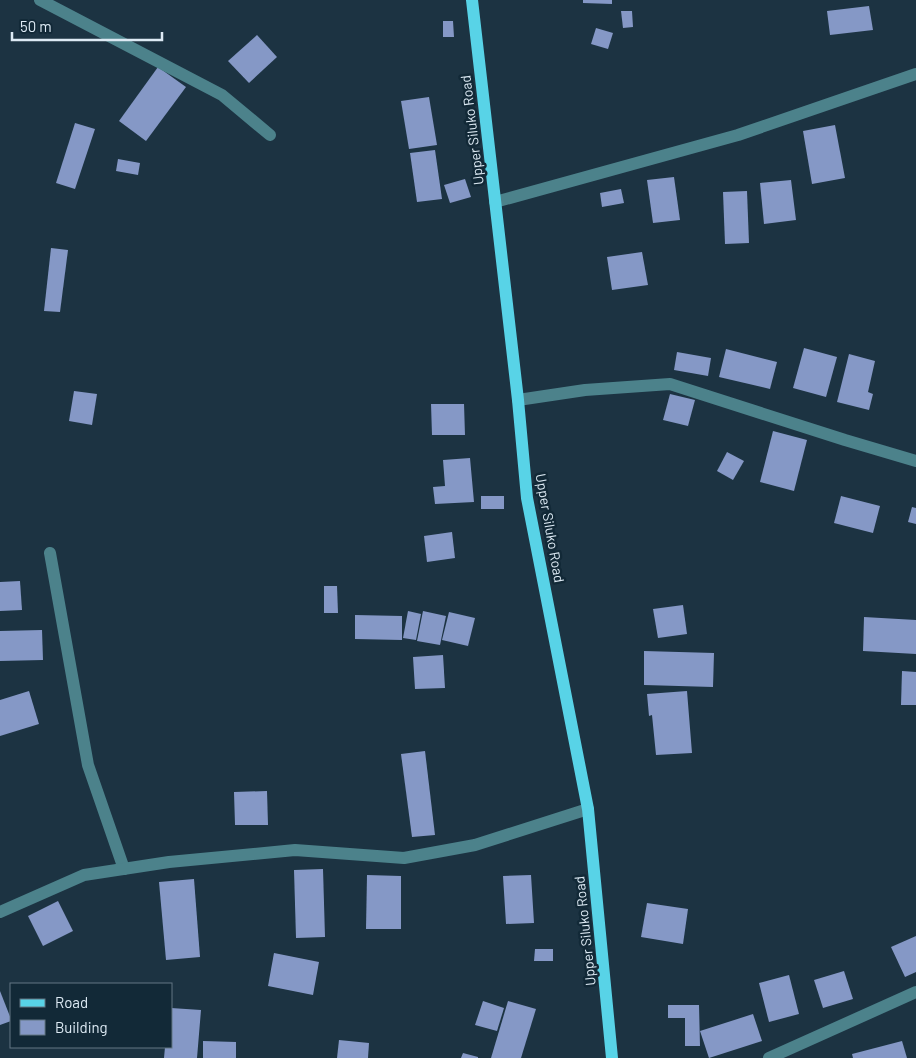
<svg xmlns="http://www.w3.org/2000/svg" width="916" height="1058" font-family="Barlow,sans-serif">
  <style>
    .building { fill: #8598c6 }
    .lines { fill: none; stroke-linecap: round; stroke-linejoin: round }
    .minor { stroke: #4c828b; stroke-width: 12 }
    .major { stroke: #58d3e7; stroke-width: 12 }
    .labels { text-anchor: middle; stroke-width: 5; stroke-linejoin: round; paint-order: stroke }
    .street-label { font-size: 14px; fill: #ddeaf4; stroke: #122937 }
  </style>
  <rect width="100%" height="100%" fill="#1c3342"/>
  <!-- building -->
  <g class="building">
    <path d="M583 0H612V4L583 3Z"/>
    <path d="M869 6 873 30 830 35 827 11Z"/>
    <path d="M621 11H632L633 27 623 28Z"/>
    <path d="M443 21H453L454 37H443Z"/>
    <path d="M596 28 613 33 608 49 591 44Z"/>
    <path d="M257 35 277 57 249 83 228 61Z"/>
    <path d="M158 67 186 87 146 141 119 121Z"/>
    <path d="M429 97 437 145 409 149 401 101Z"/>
    <path d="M75 123 95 129 75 189 56 183Z"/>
    <path d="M835 125 845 178 812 184 803 131Z"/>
    <path d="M435 150 442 199 417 202 410 153Z"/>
    <path d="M118 159 140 163 138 175 116 171Z"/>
    <path d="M674 177 680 220 653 223 647 180Z"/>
    <path d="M465 179 471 197 450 203 444 185Z"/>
    <path d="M791 180 796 220 764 224 760 183Z"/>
    <path d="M621 189 624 203 602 207 600 193Z"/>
    <path d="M747 191 749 243 725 244 723 192Z"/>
    <path d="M51 248 68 250 60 312 44 311Z"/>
    <path d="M642 252 648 285 612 290 607 257Z"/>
    <path d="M804 348 837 357 826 397 793 388Z"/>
    <path d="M726 349 777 362 770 389 719 377Z"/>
    <path d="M677 352 711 358 708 376 674 370Z"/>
    <path d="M849 354 875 361 868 392 873 394 869 410 837 402Z"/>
    <path d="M74 391 97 394 92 425 69 421Z"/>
    <path d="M670 394 695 400 688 426 663 420Z"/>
    <path d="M431 404H464L465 435H432Z"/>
    <path d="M773 431 807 440 794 491 760 482Z"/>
    <path d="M727 452 744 461 733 480 717 471Z"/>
    <path d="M470 458 474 502 435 504 433 487 445 486 443 460Z"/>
    <rect x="481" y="496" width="23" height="13"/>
    <path d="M841 496 880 506 873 533 834 523Z"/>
    <path d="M912 507 916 508V524L908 522Z"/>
    <path d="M452 532 455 558 427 562 424 536Z"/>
    <path d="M20 581 22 610 0 611V582Z"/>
    <path d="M324 586H337L338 613H324Z"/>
    <path d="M683 605 687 634 658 638 653 609Z"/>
    <path d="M408 611 421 614 416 640 403 638Z"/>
    <path d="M423 611 446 616 440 645 417 641Z"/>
    <path d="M449 612 475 618 468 646 442 640Z"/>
    <path d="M355 615 402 616V640L355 639Z"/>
    <path d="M864 617 916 620V654L863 651Z"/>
    <path d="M42 630 43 660 0 661V631Z"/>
    <path d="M644 651 714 653 713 687 644 685Z"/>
    <path d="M443 655 445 688 415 689 413 657Z"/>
    <path d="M902 671 916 672V705H901Z"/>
    <path d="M29 691 39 724 0 736V700Z"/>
    <path d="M687 691 692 753 656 755 652 715 649 716 647 694Z"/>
    <path d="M425 751 435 835 412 837 401 754Z"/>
    <path d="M267 791 268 825H235L234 792Z"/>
    <path d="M323 869 325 937 296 938 294 870Z"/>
    <path d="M367 875 401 876V929H366Z"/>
    <path d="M531 875 534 923 506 924 503 876Z"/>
    <path d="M194 879 200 957 166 960 159 882Z"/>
    <path d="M58 901 73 931 43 946 28 916Z"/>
    <path d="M647 903 688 909 683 944 641 937Z"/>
    <path d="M916 936V972L905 977 891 947Z"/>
    <path d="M535 949H553V961H534Z"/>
    <path d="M274 953 319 962 313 995 268 986Z"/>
    <path d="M844 971 853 999 823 1008 814 980Z"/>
    <path d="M789 975 799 1014 769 1022 759 983Z"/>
    <path d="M0 991 11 1019V1021L0 1025Z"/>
    <path d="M483 1001 504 1008 497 1031 475 1025Z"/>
    <path d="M508 1001 536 1009 521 1058H491Z"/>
    <path d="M668 1005H699L700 1046H685V1018H668Z"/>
    <path d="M171 1008 201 1010 197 1058H164L165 1047H171Z"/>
    <path d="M753 1014 762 1041 709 1058 700 1031Z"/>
    <path d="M339 1040 369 1043 368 1058H337Z"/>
    <path d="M203 1041 236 1042V1058H203Z"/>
    <path d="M902 1041 907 1058H853L852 1054Z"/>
    <path d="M463 1053 478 1057V1058H461Z"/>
  </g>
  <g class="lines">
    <!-- minor -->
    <g class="minor">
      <path d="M40 0 222 95 270 135"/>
      <path d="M495 202 738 135 916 74"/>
      <path d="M518 400 585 390 670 384 845 440 916 461"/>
      <path d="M50 553 88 765 124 869"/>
      <path d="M0 912 84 875 169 862 295 850 404 858 475 845 588 809"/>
      <path d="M769 1058 916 992"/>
    </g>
    <!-- major -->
    <path class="major" d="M472 0 518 400 527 498 588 809 612 1058"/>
  </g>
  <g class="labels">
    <!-- street labels -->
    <g class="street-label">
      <text transform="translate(472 130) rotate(-97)" y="5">Upper Siluko Road</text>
      <text transform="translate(550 528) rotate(80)" y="5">Upper Siluko Road</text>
      <text transform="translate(585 931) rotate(-96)" y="5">Upper Siluko Road</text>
    </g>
  </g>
  <!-- legend -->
  <rect x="10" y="983" width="162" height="65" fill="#122937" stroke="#637683"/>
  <rect x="20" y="999" width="25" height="8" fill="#58d3e7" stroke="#637683"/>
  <text x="55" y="1008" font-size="15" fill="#ddeaf4">Road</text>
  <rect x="20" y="1020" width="25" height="15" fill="#8598c6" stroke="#637683"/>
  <text x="55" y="1033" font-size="15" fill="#ddeaf4">Building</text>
  <!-- scale -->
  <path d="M12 32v8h150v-8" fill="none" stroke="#ddeaf4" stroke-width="2.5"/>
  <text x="20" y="32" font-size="15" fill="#ddeaf4" stroke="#122937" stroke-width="4" paint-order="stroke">50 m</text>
</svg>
